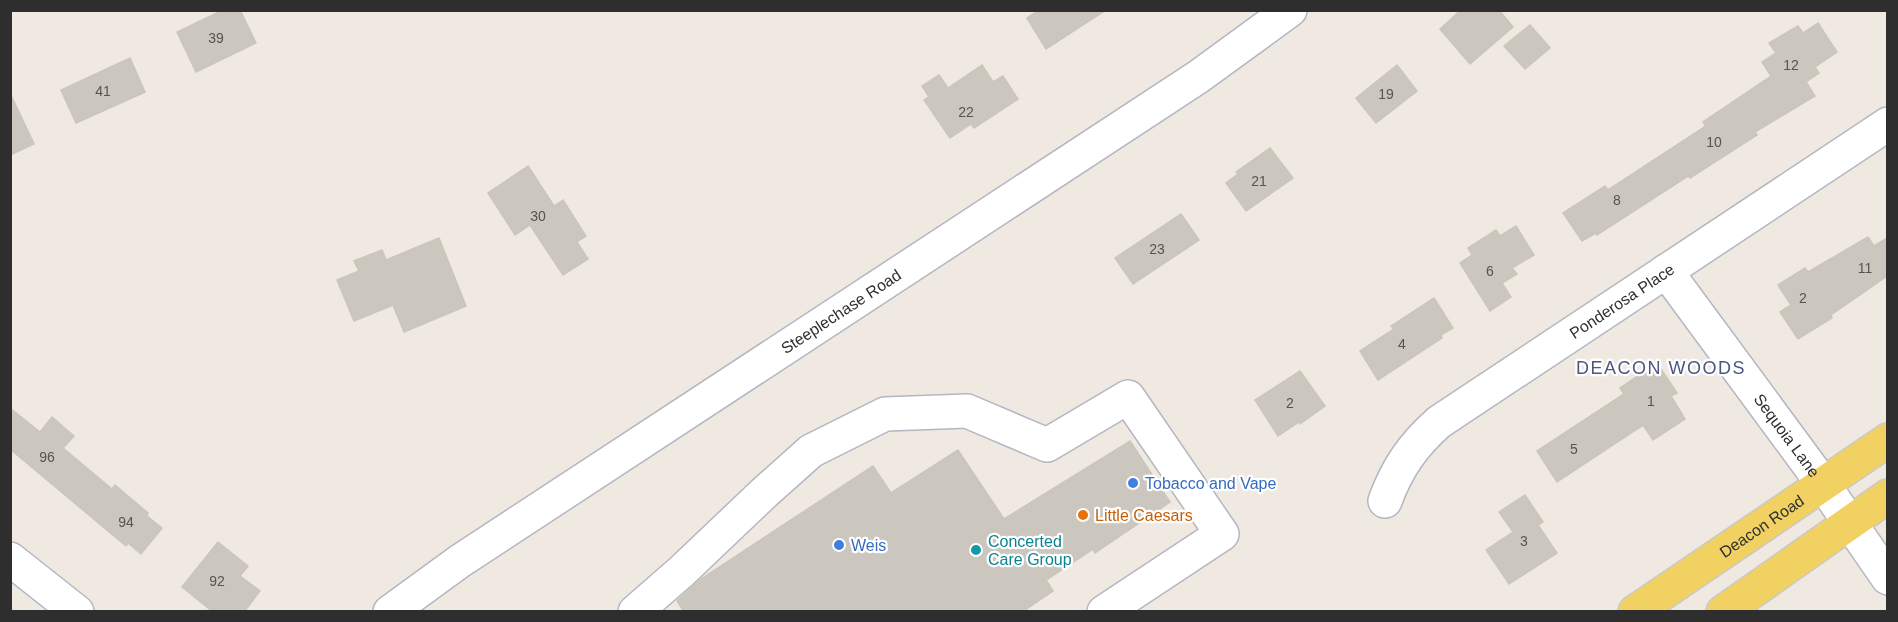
<svg xmlns="http://www.w3.org/2000/svg" width="1898" height="622" font-family="Arial,sans-serif">
  <style>
    .building { fill: #cbc7bf; stroke: #cbc5ba; stroke-width: 1.5 }
    .lines { fill: none; stroke-linecap: round; stroke-linejoin: round }
    .minor-casing { stroke: #b4b7c1; stroke-width: 36 }
    .major-casing { stroke: #c9c9c9; stroke-width: 36 }
    .minor { stroke: #fff; stroke-width: 33 }
    .major { stroke: #f2d163; stroke-width: 33 }
    .shop-dot { fill: #3f7fe0; stroke: #fff; stroke-width: 2 }
    .food-dot { fill: #e8710a; stroke: #fff; stroke-width: 2 }
    .culture-dot { fill: #0f9aa8; stroke: #fff; stroke-width: 2 }
    .labels { text-anchor: middle; stroke-width: 4.5; stroke-linejoin: round; paint-order: stroke }
    .number-label { font-size: 14px; fill: #555452 }
    .street-label { font-size: 16px; fill: #2e2e2e; stroke: #fff }
    .shop-label { font-size: 16px; fill: #366cbe; stroke: #fff; text-anchor: start }
    .food-label { font-size: 16px; fill: #c56008; stroke: #fff; text-anchor: start }
    .culture-label { font-size: 16px; fill: #0d838f; stroke: #fff; text-anchor: start }
    .neighbourhood-label { font-size: 18px; letter-spacing: 1.5px; fill: #4d5680; stroke: #fff }
  </style>
  <rect width="100%" height="100%" fill="#efe9e1"/>
  <!-- building -->
  <g class="building">
    <path d="M223 10H240L256 43 196 72 177 32Z"/>
    <path d="M1039 10H1106L1046 49 1027 18Z"/>
    <path d="M1461 10H1499L1513 27 1470 64 1440 29Z"/>
    <path d="M1818 23 1837 52 1815 67 1819 73 1806 82 1815 96 1755 132 1757 135 1690 178 1688 176 1597 235 1596 233 1582 241 1563 213 1605 186 1608 190 1706 126 1703 122 1771 76 1762 62 1776 53 1769 43 1798 26 1803 33Z"/>
    <path d="M1530 25 1550 48 1525 69 1504 46Z"/>
    <path d="M130 58 145 92 76 123 61 90Z"/>
    <path d="M982 65 993 82 1003 76 1018 99 974 128 971 124 950 138 924 100 929 97 922 86 939 75 948 88Z"/>
    <path d="M1397 65 1417 91 1376 123 1356 98Z"/>
    <path d="M10 93 34 144 10 155Z"/>
    <path d="M1270 148 1293 178 1246 211 1226 183 1238 174 1236 172Z"/>
    <path d="M528 166 554 206 563 200 586 236 577 242 588 259 563 275 530 225 515 235 488 193Z"/>
    <path d="M1181 214 1199 240 1133 284 1115 258Z"/>
    <path d="M1516 226 1534 255 1512 268 1517 274 1502 283 1511 297 1490 311 1460 263 1472 255 1468 248 1496 230 1500 236Z"/>
    <path d="M1868 237 1874 246 1887 238V276L1831 315 1832 318 1798 339 1780 312 1791 305 1778 285 1805 268 1808 272Z"/>
    <path d="M439 238 466 306 404 332 393 305 354 321 337 280 359 271 354 261 382 250 386 260Z"/>
    <path d="M1434 298 1453 328 1441 335 1442 338 1378 380 1360 351 1394 329 1391 326Z"/>
    <path d="M1657 363 1677 393 1671 396 1685 419 1653 440 1643 425 1557 482 1537 451 1624 394 1620 388Z"/>
    <path d="M1300 371 1325 406 1300 424 1299 422 1278 436 1255 400Z"/>
    <path d="M10 408 40 432 52 417 74 436 63 448 112 489 115 485 148 513 147 516 162 528 141 554 128 543 126 546 10 449Z"/>
    <path d="M1130 441 1170 502 1095 553 1093 549 1046 580 1053 591 1022 612H684L677 601 701 579 873 466 891 493 958 450 1004 519Z"/>
    <path d="M1525 495 1543 522 1538 525 1557 553 1509 584 1486 550 1513 532 1499 512Z"/>
    <path d="M218 542 248 566 240 576 260 591 244 612H213L182 587Z"/>
  </g>
  <g class="lines">
    <defs>
      <g id="minor">
        <path id="s1" d="M1666 271 1823 484 1888 578"/>
        <path id="s2" d="M1385 501C1397 468 1413 445 1439 422L1888 124"/>
        <path d="M10 559 77 612"/>
        <path id="s3" d="M390 612 460 561 1198 77 1290 10"/>
        <path d="M635 612 682 571 764 493 811 451 885 414 967 411 1047 445 1128 397 1222 534 1104 612"/>
      </g>
      <g id="major">
        <path id="s4" d="M1635 612 1888 440"/>
        <path d="M1723 612 1888 496"/>
      </g>
    </defs>
    <!-- minor casing -->
    <use href="#minor" class="minor-casing"/>
    <!-- major casing -->
    <use href="#major" class="major-casing"/>
    <!-- minor -->
    <use href="#minor" class="minor"/>
    <!-- major -->
    <use href="#major" class="major"/>
  </g>
  <!-- markers -->
  <g class="shop-dot">
    <circle cx="1133" cy="483" r="6"/>
    <circle cx="839" cy="545" r="6"/>
  </g>
  <circle class="food-dot" cx="1083" cy="515" r="6"/>
  <circle class="culture-dot" cx="976" cy="550" r="6"/>
  <g class="labels">
    <!-- number labels -->
    <g class="number-label">
      <text x="216" y="43">39</text>
      <text x="1791" y="70">12</text>
      <text x="103" y="96">41</text>
      <text x="1386" y="99">19</text>
      <text x="966" y="117">22</text>
      <text x="1714" y="147">10</text>
      <text x="1259" y="186">21</text>
      <text x="1617" y="205">8</text>
      <text x="538" y="221">30</text>
      <text x="1157" y="254">23</text>
      <text x="1865" y="273">11</text>
      <text x="1490" y="276">6</text>
      <text x="1803" y="303">2</text>
      <text x="1402" y="349">4</text>
      <text x="1651" y="406">1</text>
      <text x="1290" y="408">2</text>
      <text x="1574" y="454">5</text>
      <text x="47" y="462">96</text>
      <text x="126" y="527">94</text>
      <text x="1524" y="546">3</text>
      <text x="217" y="586">92</text>
    </g>
    <!-- street labels -->
    <g class="street-label">
      <text dy="6" stroke="none"><textPath href="#s2" startOffset="316">Ponderosa Place</textPath></text>
      <text dy="6" stroke="none"><textPath href="#s3" startOffset="542">Steeplechase Road</textPath></text>
      <text dy="6" stroke="none"><textPath href="#s1" startOffset="204">Sequoia Lane</textPath></text>
      <text dy="6" stroke="none"><textPath href="#s4" startOffset="153">Deacon Road</textPath></text>
    </g>
    <!-- shop labels -->
    <g class="shop-label">
      <text x="1145" y="489">Tobacco and Vape</text>
      <text x="851" y="551">Weis</text>
    </g>
    <!-- food labels -->
    <g class="food-label">
      <text x="1095" y="521">Little Caesars</text>
    </g>
    <!-- culture labels -->
    <g class="culture-label">
      <text x="988" y="547">Concerted<tspan x="988" dy="18">Care Group</tspan></text>
    </g>
    <!-- neighbourhood labels -->
    <g class="neighbourhood-label">
      <text x="1661" y="374">DEACON WOODS</text>
    </g>
  </g>
  <!-- border -->
  <rect width="1898" height="622" fill="none" stroke="#2e2e2e" stroke-width="24"/>
</svg>
